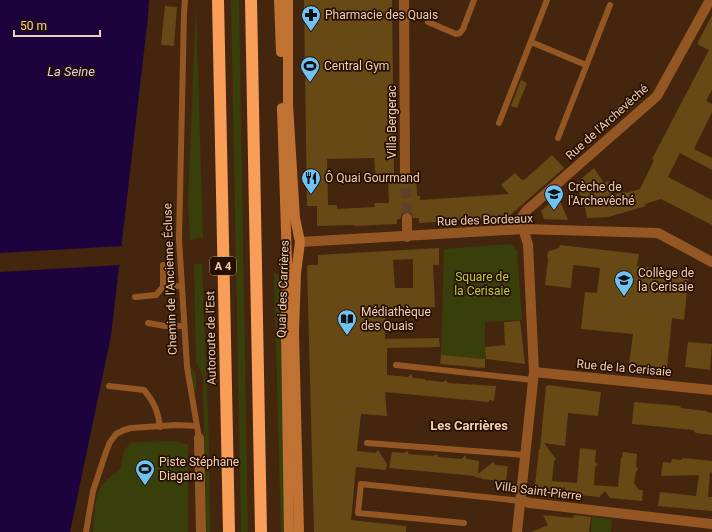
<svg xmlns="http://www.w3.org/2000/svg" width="712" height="532" font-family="Roboto,sans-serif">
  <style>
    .green { fill: #383f0b }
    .water { fill: #1d033e }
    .pier { fill: #44260e }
    .building { fill: #674916; fill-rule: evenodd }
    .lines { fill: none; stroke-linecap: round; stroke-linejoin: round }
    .minor-tunnel { stroke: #5e3f28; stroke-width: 10; stroke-dasharray: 10 5; stroke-linecap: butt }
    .service { stroke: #945724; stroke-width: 6 }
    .minor { stroke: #945724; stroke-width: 10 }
    .secondary { stroke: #bf7232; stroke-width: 10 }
    .motorway { stroke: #f89e58; stroke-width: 12 }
    .labels { text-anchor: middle; stroke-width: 3.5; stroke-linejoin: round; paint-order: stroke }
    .shield { fill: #271000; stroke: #b49681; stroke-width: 1 }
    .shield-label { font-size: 11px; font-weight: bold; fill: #f0cfb8 }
    .poi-label { font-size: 12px; fill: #f0cfb8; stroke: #271000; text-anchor: start }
    .street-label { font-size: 12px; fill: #f0cfb8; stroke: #271000 }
    .park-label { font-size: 12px; fill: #b8cb42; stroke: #271000 }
    .water-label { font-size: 13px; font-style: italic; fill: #d7d0ec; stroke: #271000 }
    .neighbourhood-label { font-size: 13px; font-weight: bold; fill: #f0cfb8; stroke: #271000 }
  </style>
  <rect width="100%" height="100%" fill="#44260e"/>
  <!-- green -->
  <g class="green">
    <path d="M231 0H239L248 532H241Z"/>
    <path d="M196 5 203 238H196L190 240 188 202Z"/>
    <path d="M511 244 517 251 522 320 485 322V359L441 355 444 249Z"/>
    <path d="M194 264H202L209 444 210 532H206L203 377 196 361Z"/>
    <path d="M274 272 279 275 289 532H281Z"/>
    <path d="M189 363 196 375V394L192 384Z"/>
    <path d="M176 441 188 445V532H93C94 520 94 499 100 489 104 480 113 475 120 470L124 450 133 442Z"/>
    <path d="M592 517 612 519 611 532H591Z"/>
  </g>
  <!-- water -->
  <path class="water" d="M0 0H149L148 17 111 336 70 532H0Z"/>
  <!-- pier -->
  <path class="pier" d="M123 246 121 265 0 272V253Z"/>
  <!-- building -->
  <g class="building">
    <path d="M304 0H392L394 174H399L401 178 405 179 409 178 411 174H416L417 196H420V200L509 194 501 185 515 173 522 180 523 179 524 180 552 155 564 168 508 217 419 223V218H413L411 213 407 212 402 214 400 219H397V224L354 226V225L317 226V206H307ZM374 158 376 181 388 180 389 203H374L375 207 337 209V205H328L327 159Z"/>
    <path d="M165 6 177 7 174 46 161 45Z"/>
    <path d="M712 15V90L706 101 712 104V112L694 149 712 158V170L680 153 668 177 712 200V225L661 199 645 204 646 206 608 217 587 218 584 203 579 191H567L594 168 604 183 608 181 613 195 625 192 626 193 640 189 654 160 652 159 709 50 697 44Z"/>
    <path d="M521 80 527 83 517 108 511 106Z"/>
    <path d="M624 101 631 108 612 124 606 117Z"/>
    <path d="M558 196 568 220 544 219 541 211Z"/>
    <path d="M560 245 639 254 637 266 689 272 684 320 672 318 667 368 629 364 633 334 581 329 585 292 597 293 600 268 573 265 571 288 545 285 548 260 547 255 549 251 559 248Z"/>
    <path d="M439 248V265H433L435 307 385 308V339L439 338 440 347 387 348V375L408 377 411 374 413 378 425 379V380L443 382 446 380 448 383 496 386 494 401 489 400V402L385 392 387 416 361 414 357 451 375 453 378 450 387 464 386 470 356 467 351 520 406 526V532H314L307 265H318V255ZM413 259V288H395L393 260Z"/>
    <path d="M520 321 525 364 486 359 485 347 505 345 504 322Z"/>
    <path d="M688 342 712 344 710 370 685 367Z"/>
    <path d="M441 355 485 359V368L440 364Z"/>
    <path d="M548 385 601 392 598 416 568 413 565 446 544 443 556 459 554 461 552 481 577 483 580 448 596 450 595 462 598 465 595 467 594 485 618 487 621 458H622L623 452 637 454 636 466 638 469 636 471 634 483 639 490H643L642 501 610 498 605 491 599 497 569 494 564 487 557 493 536 490 537 485H535L539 449H540L546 386H548Z"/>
    <path d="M634 402 681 406 680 408 707 411V412L712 413V435L696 433 693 430 632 424Z"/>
    <path d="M407 451 409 454 433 456 437 454 438 457 462 459 465 455 467 459 479 461 478 474 493 462 495 465 508 466 506 480H501L500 481 482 479V478L474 477 476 476 389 468 392 452 404 453Z"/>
    <path d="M682 458 712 461V473L710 472 708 497H712V511L658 506 660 492 696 496 699 475 661 476 663 462 671 463 672 459 682 460Z"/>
    <path d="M543 515 573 518 574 515 591 517 589 532H531L548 525Z"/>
  </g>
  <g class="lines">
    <!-- minor-tunnel -->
    <path class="minor-tunnel" d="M405 173 407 218"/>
    <!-- service -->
    <g class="service">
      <path d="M185 0 184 14 179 239 187 367 199 438"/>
      <path d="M428 22 456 34 460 33 463 29 474 0"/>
      <path d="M531 42 586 65"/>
      <path d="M499 123 547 0"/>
      <path d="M558 138 610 5"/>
      <path d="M163 265V287"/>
      <path d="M135 297 156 295 163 287 181 286"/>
      <path d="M148 323 165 326H184"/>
      <path d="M396 365 533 380"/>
      <path d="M109 386 144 390C154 402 158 411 160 427"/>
      <path d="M367 443 525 455"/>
      <path d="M464 523 358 513 361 484 521 501"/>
      <path d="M86 532 93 491 106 452 110 442 116 434 124 430 131 428 176 425 197 426"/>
    </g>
    <!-- minor -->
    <g class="minor">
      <path d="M404 0 405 173"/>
      <path d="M407 218V237"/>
      <path d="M300 242 523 229 658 233 712 262"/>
      <path d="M534 372 712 390"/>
      <path d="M199 438 201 532"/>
      <path d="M521 501 530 503 712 524"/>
      <path d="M517 532 534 372 528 244 523 229 522 217 526 211 657 96 710 0"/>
    </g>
    <!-- secondary -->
    <g class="secondary">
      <path d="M279 0 281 52"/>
      <path d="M288 0V105L295 218 300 242 296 273 294 332 299 532"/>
      <path d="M282 108 287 261 286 330 289 532"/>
    </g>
    <!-- motorway -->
    <g class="motorway">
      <path d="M218 0 229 532"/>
      <path d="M251 0 261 532"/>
    </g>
  </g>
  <!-- icons -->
  <defs>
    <symbol id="pharmacy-pin" viewBox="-11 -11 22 30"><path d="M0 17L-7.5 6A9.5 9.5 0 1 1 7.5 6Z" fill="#6fc2f4" stroke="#271000"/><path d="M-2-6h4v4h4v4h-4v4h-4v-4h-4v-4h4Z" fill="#111"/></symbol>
    <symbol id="stadium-pin" viewBox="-11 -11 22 30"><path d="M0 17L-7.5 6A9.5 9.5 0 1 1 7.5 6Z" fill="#6fc2f4" stroke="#271000"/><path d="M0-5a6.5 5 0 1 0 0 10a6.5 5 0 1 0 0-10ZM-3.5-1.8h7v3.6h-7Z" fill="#111"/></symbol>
    <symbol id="restaurant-pin" viewBox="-11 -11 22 30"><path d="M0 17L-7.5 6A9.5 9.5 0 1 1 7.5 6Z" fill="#6fc2f4" stroke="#271000"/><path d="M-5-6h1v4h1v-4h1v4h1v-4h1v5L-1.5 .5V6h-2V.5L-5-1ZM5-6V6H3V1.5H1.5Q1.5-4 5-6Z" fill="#111"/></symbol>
    <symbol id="school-pin" viewBox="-11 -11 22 30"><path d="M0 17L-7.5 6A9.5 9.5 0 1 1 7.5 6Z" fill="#6fc2f4" stroke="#271000"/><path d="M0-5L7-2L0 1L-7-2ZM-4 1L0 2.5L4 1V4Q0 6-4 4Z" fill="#111"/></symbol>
    <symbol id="library-pin" viewBox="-11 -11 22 30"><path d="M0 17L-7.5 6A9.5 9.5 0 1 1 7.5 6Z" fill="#6fc2f4" stroke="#271000"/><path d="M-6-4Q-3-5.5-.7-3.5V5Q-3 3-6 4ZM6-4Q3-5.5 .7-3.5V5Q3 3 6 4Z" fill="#111"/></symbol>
  </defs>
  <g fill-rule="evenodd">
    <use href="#pharmacy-pin" x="300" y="4" width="22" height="30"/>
    <use href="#stadium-pin" x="299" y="55" width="22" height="30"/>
    <use href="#restaurant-pin" x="300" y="167" width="22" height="30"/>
    <use href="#school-pin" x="543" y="183" width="22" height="30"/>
    <use href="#school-pin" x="613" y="269" width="22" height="30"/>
    <use href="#library-pin" x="336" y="308" width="22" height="30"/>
    <use href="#stadium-pin" x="134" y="458" width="22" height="30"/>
  </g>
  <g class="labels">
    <!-- shield labels -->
    <rect class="shield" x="210" y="257" width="26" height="18" rx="3"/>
    <g class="shield-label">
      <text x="223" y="270">A 4</text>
    </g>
    <!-- poi labels -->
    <g class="poi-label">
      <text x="325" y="19">Pharmacie des Quais</text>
      <text x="324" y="70">Central Gym</text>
      <text x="325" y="182">Ô Quai Gourmand</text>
      <text x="568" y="191">Crèche de<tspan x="568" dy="14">l'Archevêché</tspan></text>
      <text x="638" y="277">Collège de<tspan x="638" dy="14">la Cerisaie</tspan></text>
      <text x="361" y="316">Médiathèque<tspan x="361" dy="14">des Quais</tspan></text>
      <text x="159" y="466">Piste Stéphane<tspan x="159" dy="14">Diagana</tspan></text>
    </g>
    <!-- street labels -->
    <g class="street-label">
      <text transform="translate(392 122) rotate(-90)" y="4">Villa Bergerac</text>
      <text transform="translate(607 122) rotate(-42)" y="4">Rue de l'Archevêché</text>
      <text transform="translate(485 220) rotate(-2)" y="4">Rue des Bordeaux</text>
      <text transform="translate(170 279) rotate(-92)" y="4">Chemin de l'Ancienne Écluse</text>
      <text transform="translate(283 289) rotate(-88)" y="4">Quai des Carrières</text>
      <text transform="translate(211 338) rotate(-91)" y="4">Autoroute de l’Est</text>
      <text transform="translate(624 368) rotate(5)" y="4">Rue de la Cerisaie</text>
      <text transform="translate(538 491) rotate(7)" y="4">Villa Saint-Pierre</text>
    </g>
    <!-- park labels -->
    <g class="park-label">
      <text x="482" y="281">Square de<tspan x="482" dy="14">la Cerisaie</tspan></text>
    </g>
    <!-- water labels -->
    <g class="water-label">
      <text x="71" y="76">La Seine</text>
    </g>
    <!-- neighbourhood labels -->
    <g class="neighbourhood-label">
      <text x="469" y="430">Les Carrières</text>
    </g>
  </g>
  <!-- scale -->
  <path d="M14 30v6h86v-6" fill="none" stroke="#f0cfb8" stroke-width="2"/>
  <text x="20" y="30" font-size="12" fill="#f0cfb8" stroke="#271000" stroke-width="3" paint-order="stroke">50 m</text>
</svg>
